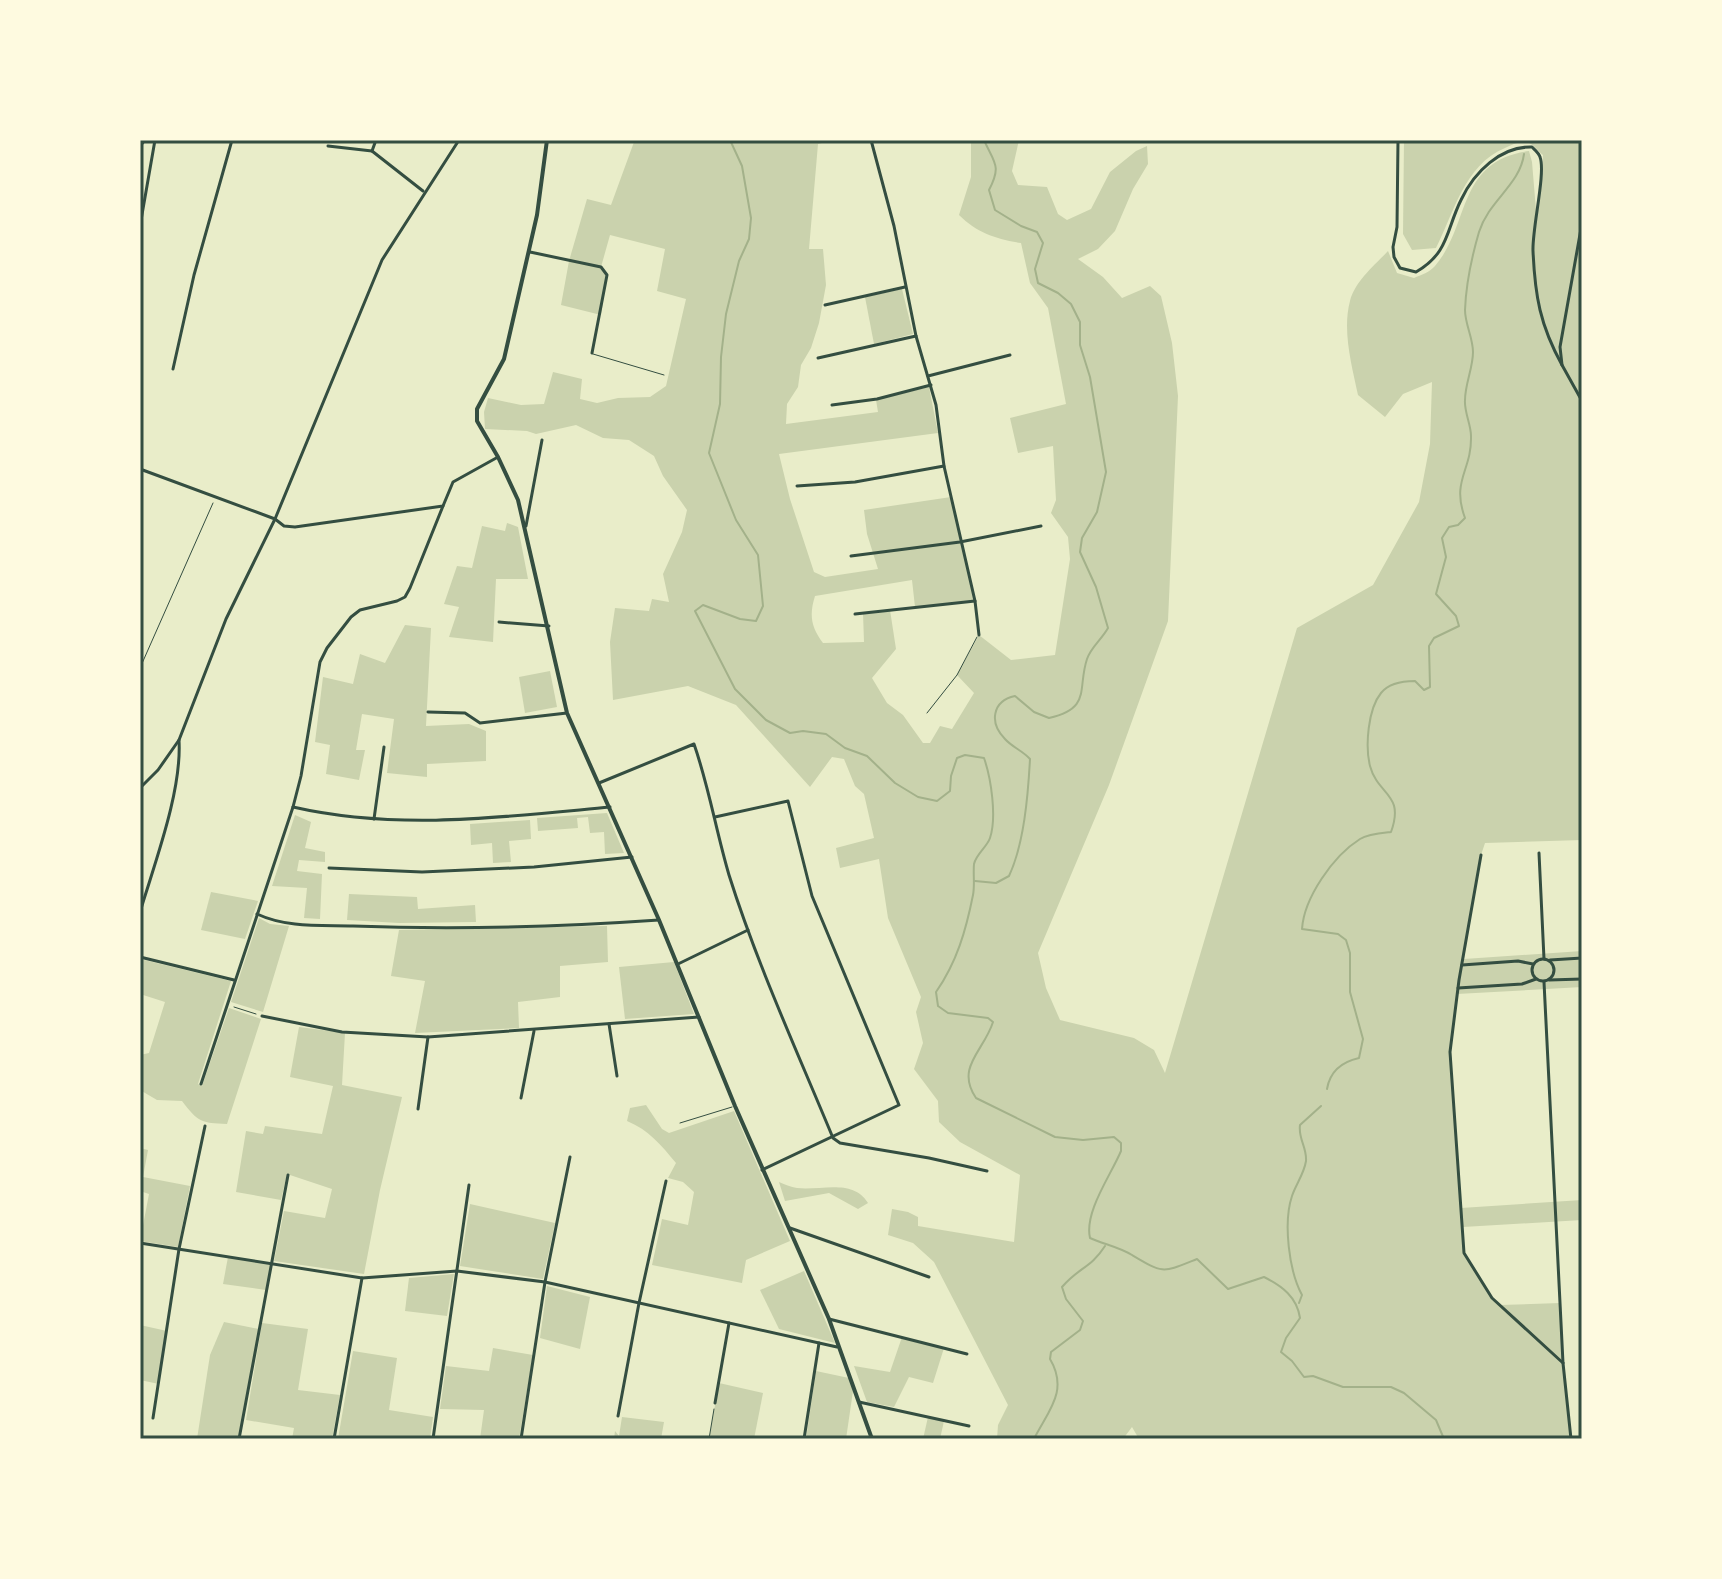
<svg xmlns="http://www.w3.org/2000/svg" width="1722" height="1579" font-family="'IBM Plex Serif',serif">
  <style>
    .green { fill: #cad2ad }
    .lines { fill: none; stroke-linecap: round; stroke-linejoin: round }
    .stream { stroke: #a3b18a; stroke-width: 2 }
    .path { stroke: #344e41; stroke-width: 1 }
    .service { stroke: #344e41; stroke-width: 1 }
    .minor { stroke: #344e41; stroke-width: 3 }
    .tertiary { stroke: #344e41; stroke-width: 4 }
    .neatline { fill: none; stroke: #344e41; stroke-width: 3 }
  </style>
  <rect width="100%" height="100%" fill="#e9edc9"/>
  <!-- green -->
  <g class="green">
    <path d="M630 140H834L818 144 809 249H823L826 285 819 323 811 348 801 365 798 387 787 404 786 424 878 412 876 400 929 387 938 433 779 454 790 499 814 572 825 577 878 569 867 534 864 510 951 497 975 601 915 607 912 580 815 596C809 615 811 627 823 643L864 642 863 613 890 610 896 649 872 678 887 703 903 715 923 743H930L940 726 952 729 974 693 957 675 979 635 1011 660 1055 655 1070 559 1068 537 1051 513 1056 500 1053 446 1018 453 1010 418 1066 404 1048 308 1030 283 1021 243C996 239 977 233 959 215L971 177V140H1019L1012 171 1018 185 1047 187 1058 214 1067 220 1091 209 1110 172 1136 151 1147 146 1148 164 1133 189 1115 231 1098 249 1078 259 1103 277 1122 298 1150 286 1161 296 1172 343 1178 396 1168 621 1109 785 1038 953 1046 988 1060 1020 1134 1038 1154 1050 1165 1073 1297 628 1373 585 1419 502 1430 444 1432 382 1403 394 1385 417 1358 395C1352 366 1342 331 1350 301 1355 281 1375 265 1388 251L1397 273 1414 278C1421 275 1430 272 1435 266 1471 224 1456 161 1529 151L1532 162 1536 210 1542 182 1543 155C1539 152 1534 145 1529 143 1521 140 1512 145 1505 148 1464 165 1454 213 1436 248L1412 250 1403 234 1404 140H1582V840L1485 843 1481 855 1464 959 1582 951V987L1457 994 1450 1052 1461 1208 1582 1200V1220L1463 1227 1464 1253 1492 1298 1500 1305 1560 1303 1563 1363 1571 1439H1139L1132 1427 1123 1439H997L998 1425 1008 1405 934 1262 913 1243 888 1235 892 1209 908 1212 918 1217V1226L1014 1242 1020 1175 960 1142 939 1122 938 1101 914 1069 923 1043 916 1012 921 997 888 918 879 859 840 868 836 848 874 838 864 794 855 786 844 759 832 757 810 787 736 705 688 686 613 700 610 642 615 608 649 611 652 599 669 602 663 574 682 532 687 510 663 476 654 456 629 440 603 438 576 425 536 434 527 431 485 429 484 412 488 398 521 405 544 404 553 372 582 379 580 399 597 403 618 398 650 397 666 386 686 299 657 291 665 249 610 235 601 267 607 275 601 315 561 305 569 261 587 199 611 205 634 142Z"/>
    <path d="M902 289 913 334 874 344 865 297Z"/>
    <path d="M507 523 518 527 528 579H496L493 642 449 637 459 607 444 604 457 566 472 568 482 526 505 531Z"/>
    <path d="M405 625 431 628 426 726 469 724 486 731V761L427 764V777L387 773 394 719 362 714 356 750H365L359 780 326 774 330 745 315 742 323 677 353 684 360 654 385 663Z"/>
    <path d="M550 671 557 707 525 713 519 677Z"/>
    <path d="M607 813 624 853 605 854 604 832 590 833 588 817 577 818 578 828 538 831 537 818Z"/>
    <path d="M295 815 311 822 305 848 325 852V862L299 860 297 871 322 874 320 919 304 918 307 888 272 886Z"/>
    <path d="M530 820 531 839 509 841 511 862 493 863 492 843 471 845 470 824Z"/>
    <path d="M211 892 258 901 245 939 201 930Z"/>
    <path d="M349 894 417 897 418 909 475 905 476 922 399 923 347 920Z"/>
    <path d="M259 918 270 924 289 926 263 1012 231 1002Z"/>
    <path d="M607 926 608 962 560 966V997L518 1002 519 1028 415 1033 425 981 391 976 399 930Z"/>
    <path d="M140 959 231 981 198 1084 202 1086 229 1008 261 1019 227 1124C201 1123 198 1122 182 1101L157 1100 140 1090V1055L149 1053 165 1002 140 994Z"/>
    <path d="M674 962 694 1014 625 1019 619 967Z"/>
    <path d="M299 1027 345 1033 342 1085 402 1097 380 1190 364 1274 274 1261 284 1211 325 1218 332 1189 287 1174 281 1200 236 1192 246 1131 263 1134 265 1126 322 1134 333 1086 290 1077Z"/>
    <path d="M646 1105 662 1129 669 1133 734 1111 790 1241 746 1260 742 1283 652 1265 662 1219 688 1225 694 1192 683 1182 668 1178 676 1163C661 1145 649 1130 627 1121L630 1108Z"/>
    <path d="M140 1148 148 1150 143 1177 190 1186 178 1247 140 1241 149 1194 140 1191Z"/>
    <path d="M779 1182C784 1184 791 1187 797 1188 820 1191 853 1178 868 1203L858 1209 829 1193 785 1201Z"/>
    <path d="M470 1204 555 1223 543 1279 460 1266Z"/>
    <path d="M228 1257 271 1264 266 1290 223 1284Z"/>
    <path d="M804 1271 835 1343 779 1329 760 1290Z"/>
    <path d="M454 1274 447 1316 405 1311 409 1278Z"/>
    <path d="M547 1286 590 1297 580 1349 540 1338Z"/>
    <path d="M224 1322 259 1329 239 1439H197L210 1355Z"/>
    <path d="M262 1323 308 1329 298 1390 340 1395 332 1439H292L294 1428 246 1420Z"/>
    <path d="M140 1325 167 1331 159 1384 140 1380Z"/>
    <path d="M902 1337 944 1348 933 1383 909 1377 894 1407 867 1402 854 1366 890 1372Z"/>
    <path d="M493 1348 533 1355 519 1439H480L484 1410 440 1409 446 1366 489 1371Z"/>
    <path d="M353 1351 397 1358 389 1410 433 1417 430 1439H338Z"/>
    <path d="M816 1371 849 1378 853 1391 846 1439H806Z"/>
    <path d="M719 1383 763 1393 754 1439H709Z"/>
    <path d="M622 1417 664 1422 661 1439H614L615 1431 619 1436Z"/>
    <path d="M928 1417 944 1421 940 1439H923Z"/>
  </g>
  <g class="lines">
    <!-- stream -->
    <g class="stream">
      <path d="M730 140 742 166 751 218 749 239 739 261 726 314 721 357 720 404 709 453 736 520 758 555 763 606 756 621 740 619 703 605 695 611 735 689 766 720 790 733 803 731 826 734 845 748 867 756 895 783 918 797 937 801 950 791 951 776 957 758 965 755 984 758C991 778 997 817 990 838 987 847 976 854 974 864 973 874 975 885 973 895 966 930 957 962 936 992L938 1006 948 1013 988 1018 993 1022C984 1051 955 1067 976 1098L1055 1137 1083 1140 1114 1137 1121 1143V1151C1111 1175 1084 1212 1090 1238 1103 1244 1119 1247 1132 1255 1164 1274 1162 1273 1197 1259L1228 1289 1264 1277C1282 1286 1297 1297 1300 1318L1286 1338 1281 1352 1292 1361 1304 1377 1313 1376 1343 1387H1391L1404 1393 1436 1420 1444 1439"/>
      <path d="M975 881 996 883 1009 876C1024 844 1028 796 1030 759 1023 751 1012 747 1005 739 989 723 992 701 1015 696L1034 712 1049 718C1092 708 1077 689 1087 659 1091 647 1102 639 1108 628L1096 587 1080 552 1082 538 1097 512 1106 472 1090 377 1080 345V322L1071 304 1058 293 1038 283 1035 269 1043 243 1037 232 1021 226 995 210 989 190C1002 165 994 163 984 140"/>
      <path d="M1327 1089C1330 1071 1341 1062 1359 1058L1363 1039 1350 992V953L1346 940 1338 934 1302 929C1304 898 1333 856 1360 839 1368 834 1382 833 1391 832 1405 793 1378 796 1370 766 1365 746 1368 709 1381 693 1389 683 1403 681 1415 681L1424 690 1430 687 1429 646 1434 638 1459 626 1456 616 1436 594 1446 557 1442 538 1449 527 1458 525 1465 518C1451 480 1472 471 1471 436 1471 424 1464 412 1465 400 1465 384 1473 368 1473 352 1473 338 1465 324 1465 310 1466 284 1472 256 1479 232 1489 200 1520 185 1524 154"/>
      <path d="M1299 1303 1302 1295C1289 1271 1283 1223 1292 1196 1296 1184 1304 1174 1306 1161 1307 1147 1298 1139 1300 1125L1321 1106"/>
      <path d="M1034 1439C1048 1411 1069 1391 1050 1359L1051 1352 1080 1330 1083 1321 1066 1299 1062 1287C1078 1268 1091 1268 1105 1246"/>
    </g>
    <!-- path -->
    <g class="path">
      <path d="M140 668 213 503"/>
      <path d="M234 1007 256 1014"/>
      <path d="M709 1439 714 1409"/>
    </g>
    <!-- service -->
    <g class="service">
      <path d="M593 354 664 375"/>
      <path d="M927 713 957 675 977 637"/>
      <path d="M680 1123 732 1107"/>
    </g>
    <!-- minor -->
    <g class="minor">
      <path d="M376 140 372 151 423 191"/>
      <path d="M871 140 894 226 916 336 936 405 944 466 975 601 979 635"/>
      <path d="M1398 140 1397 227 1393 247 1394 257 1400 268 1416 272C1449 253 1446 230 1461 200 1474 172 1501 146 1532 147 1535 150 1539 153 1540 157 1546 173 1532 228 1533 251 1535 296 1540 325 1562 365"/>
      <path d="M140 146 145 140"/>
      <path d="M328 146 372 151"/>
      <path d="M1582 223 1560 347 1562 365 1582 401"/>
      <path d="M140 226 155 140"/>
      <path d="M530 252 601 267 607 275 592 353"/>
      <path d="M825 305 905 287"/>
      <path d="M818 358 916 336"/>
      <path d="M173 369 194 275 232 140"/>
      <path d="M928 376 1010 355"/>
      <path d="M832 405 877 399 931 385"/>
      <path d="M140 469 275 519 284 526 295 527 443 506 453 482 498 457"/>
      <path d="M797 486 855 482 944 466"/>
      <path d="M526 526 542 440"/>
      <path d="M851 556 960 542 1041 526"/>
      <path d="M855 614 975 601"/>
      <path d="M499 622 549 626"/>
      <path d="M428 712 465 713 480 723 567 713"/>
      <path d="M599 783 694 744C709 787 716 831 729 875 757 964 797 1051 833 1138L840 1143 929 1158 987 1171"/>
      <path d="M140 788 158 770 179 740 226 619 275 519 382 260 459 140"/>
      <path d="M293 807C398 831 504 817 610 807"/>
      <path d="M715 817 788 801 812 896 899 1105 762 1170"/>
      <path d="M374 819 384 747"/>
      <path d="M1539 853 1544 959"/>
      <path d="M1481 855 1459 980 1450 1052 1464 1253 1492 1298 1563 1363"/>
      <path d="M329 868 422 872 534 867 632 857"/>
      <path d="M140 912C155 862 182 791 179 740"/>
      <path d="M257 914C287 928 321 925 353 926 455 930 558 927 659 920"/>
      <path d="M140 957 234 980"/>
      <circle cx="1543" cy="970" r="11"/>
      <path d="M1550 960 1582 958"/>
      <path d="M678 964 748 930"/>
      <path d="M1462 965 1518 961 1533 964"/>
      <path d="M1549 980 1582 979"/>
      <path d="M1544 982 1563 1363 1571 1439"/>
      <path d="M1458 988 1522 984 1536 979"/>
      <path d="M262 1016 342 1032 428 1037 699 1017"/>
      <path d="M609 1024 617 1076"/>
      <path d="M201 1084 293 807 301 776 320 662 327 648 351 617 360 610 397 601 405 597 410 588 443 506"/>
      <path d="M521 1098 534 1031"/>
      <path d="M418 1109 428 1037"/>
      <path d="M790 1228 929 1277"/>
      <path d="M140 1243 362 1278 457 1271 545 1282 837 1347"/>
      <path d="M829 1319 967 1354"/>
      <path d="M859 1402 969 1426"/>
      <path d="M715 1403 729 1323"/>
      <path d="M618 1416 639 1303 666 1181"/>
      <path d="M153 1418 179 1249 205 1126"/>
      <path d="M239 1439 288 1175"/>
      <path d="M334 1439 362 1278"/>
      <path d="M433 1439 469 1185"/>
      <path d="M521 1439 545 1282 570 1157"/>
      <path d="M804 1439 819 1343"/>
    </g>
    <!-- tertiary -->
    <path class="tertiary" d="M547 140 537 215 504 359 477 409V421L498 457 518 500 567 713 659 920 735 1106 829 1319 872 1439"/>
  </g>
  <!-- border -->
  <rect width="1722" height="1579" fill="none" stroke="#fefae0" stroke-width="284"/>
  <rect x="142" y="142" width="1438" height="1295" class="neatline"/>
</svg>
